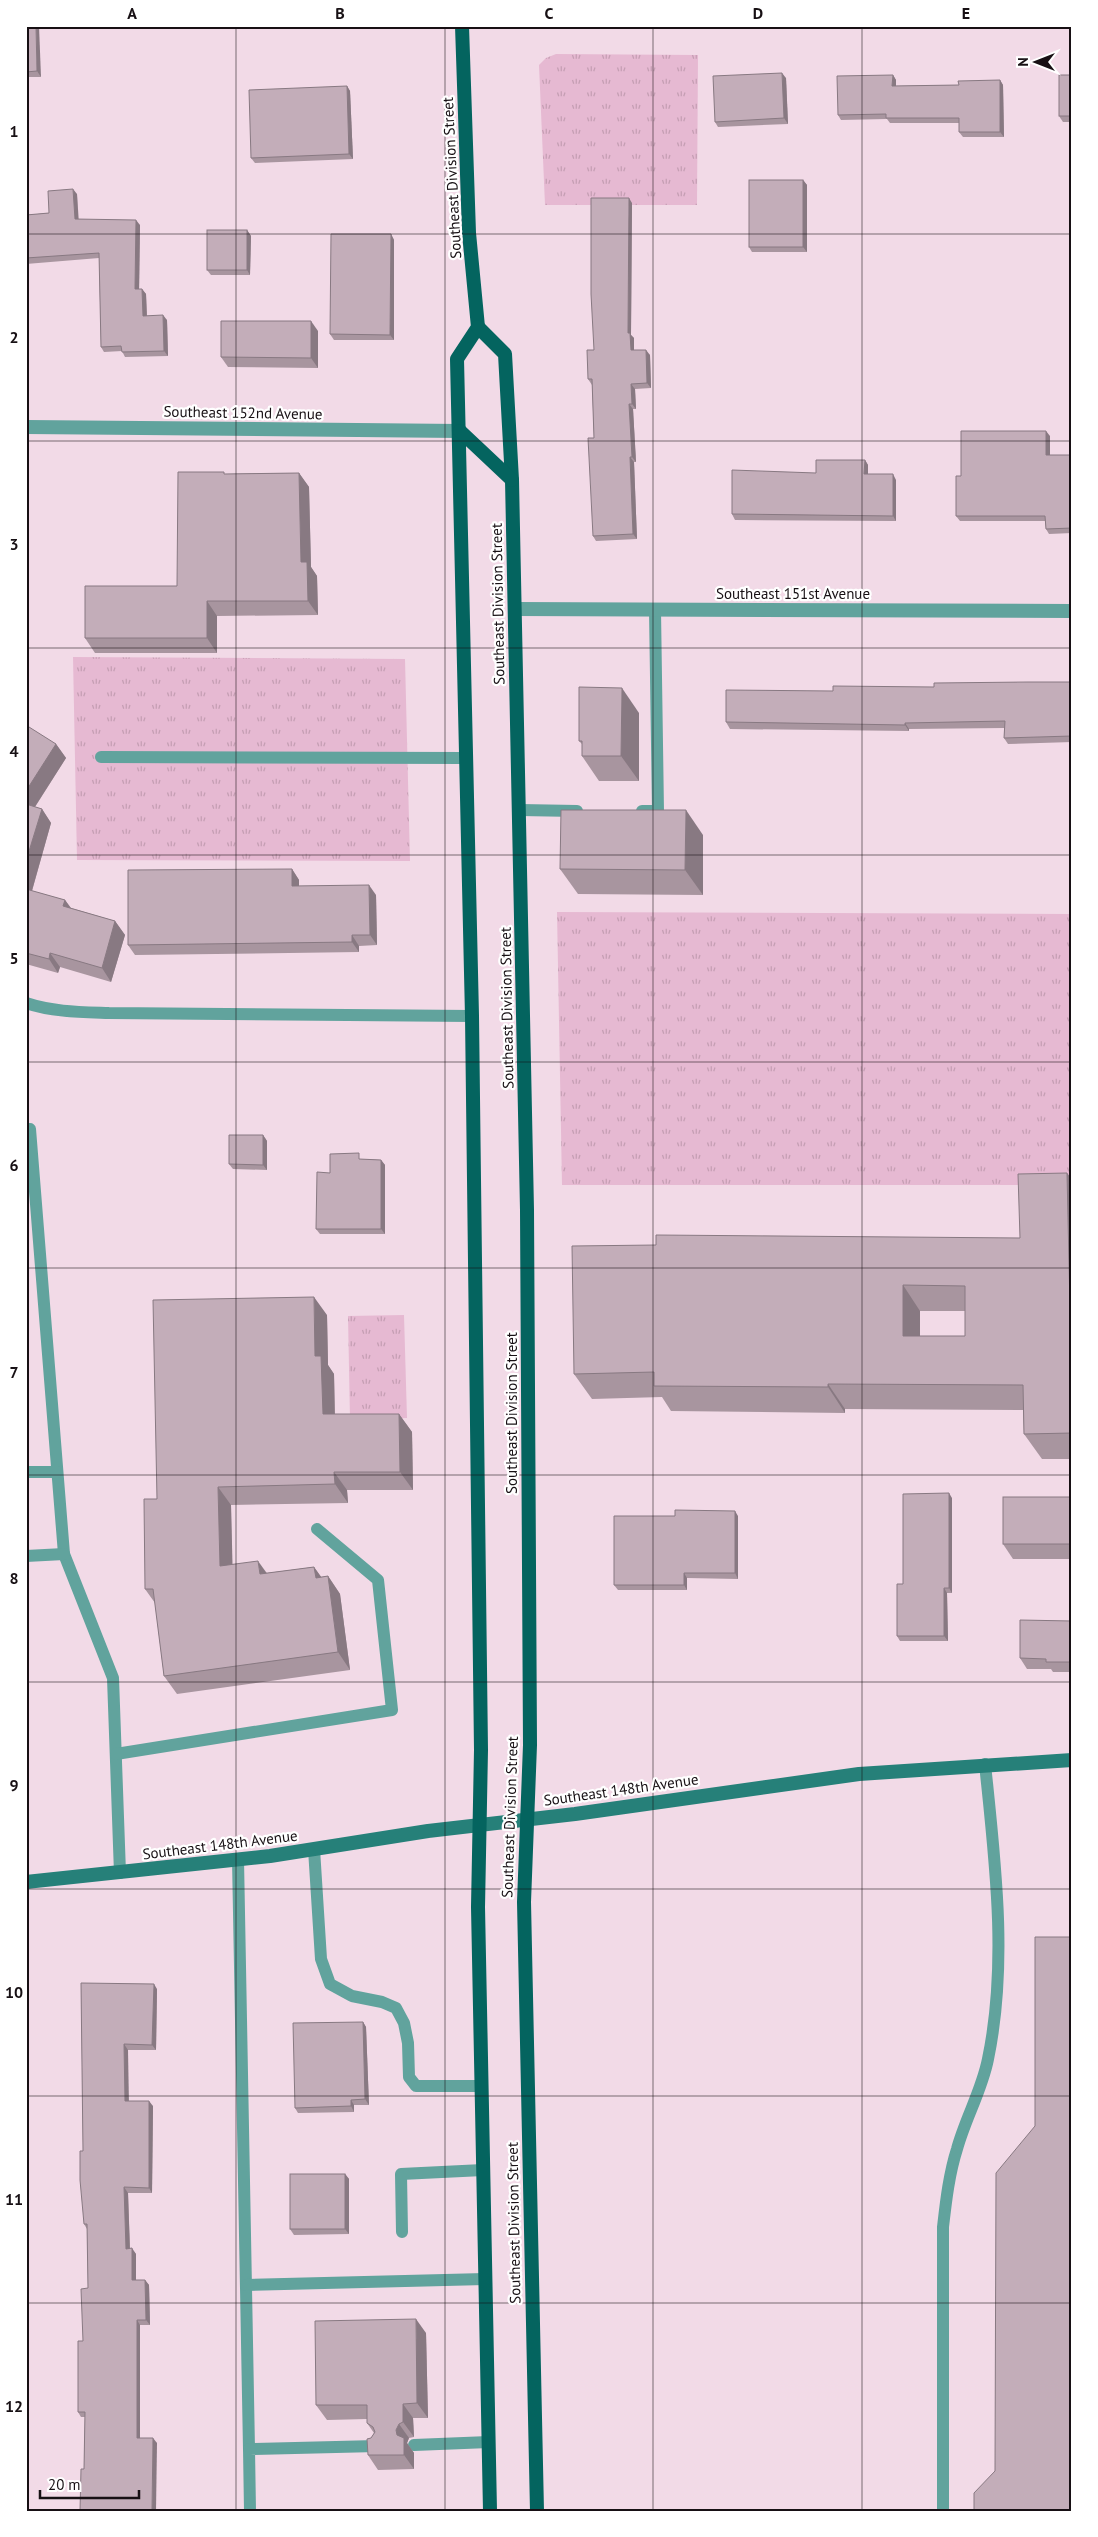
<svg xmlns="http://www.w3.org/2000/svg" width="1098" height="2537" font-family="'PT Sans',sans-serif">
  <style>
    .grass { fill: url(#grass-tufts) }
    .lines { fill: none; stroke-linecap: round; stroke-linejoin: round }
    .service { stroke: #61a39d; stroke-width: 12 }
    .minor { stroke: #61a39d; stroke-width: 14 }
    .secondary { stroke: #268079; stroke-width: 14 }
    .primary { stroke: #04645f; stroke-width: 14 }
    .wall { fill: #a8959f; fill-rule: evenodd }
    .shaded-wall { fill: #887982 }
    .building { fill: #c3adb9; stroke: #887982; fill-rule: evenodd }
    .grid { fill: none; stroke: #171014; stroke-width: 1; stroke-opacity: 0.55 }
    .labels { text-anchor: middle; stroke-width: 4.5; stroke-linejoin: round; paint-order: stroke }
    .street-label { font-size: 15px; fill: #171014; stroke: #fff }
    .neatline { fill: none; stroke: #171014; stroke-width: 2 }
    .grid-label { font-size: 16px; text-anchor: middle; font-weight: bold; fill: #171014 }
  </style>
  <defs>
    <pattern id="grass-tufts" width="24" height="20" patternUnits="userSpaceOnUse" patternTransform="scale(1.25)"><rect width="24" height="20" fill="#e6b9d2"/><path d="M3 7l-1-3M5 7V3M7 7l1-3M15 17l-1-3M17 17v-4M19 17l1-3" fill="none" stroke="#c59eb3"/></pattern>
  </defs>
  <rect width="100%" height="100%" fill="#f2dae7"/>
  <!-- grass -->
  <g class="grass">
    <path d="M556 54 698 55 697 205H545L539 65 546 58Z"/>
    <path d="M73 657 405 659 410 861 77 860Z"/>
    <path d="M557 912 1072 914V1185H562Z"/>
    <path d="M404 1315 407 1418 350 1420 348 1316Z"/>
  </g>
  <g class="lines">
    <!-- service -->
    <g class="service">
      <path d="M101 757 466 758"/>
      <path d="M520 810 577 811"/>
      <path d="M642 811H658L655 610"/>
      <path d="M26 1003C53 1012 81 1012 109 1013L472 1016"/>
      <path d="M30 1129 64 1554 113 1678 120 1873"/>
      <path d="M26 1472H57"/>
      <path d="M26 1556 64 1554"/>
      <path d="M116 1754 392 1710 378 1580 317 1529"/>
      <path d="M314 1849 321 1959 330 1984 352 1996 382 2002 396 2008 404 2023 408 2043 409 2077 416 2086H482"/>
      <path d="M238 1859 249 2449"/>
      <path d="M402 2232 401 2174 483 2170"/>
      <path d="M246 2285 485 2279"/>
      <path d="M414 2445 489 2442"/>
      <path d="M250 2511 249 2449 377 2446"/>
      <path d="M943 2511V2227C946 2201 949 2174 957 2149 965 2119 982 2090 988 2059 1008 1963 995 1861 985 1764"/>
    </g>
    <!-- minor -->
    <g class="minor">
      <path d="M26 427 460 431"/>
      <path d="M515 609 1072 611"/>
    </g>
    <!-- secondary -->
    <path class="secondary" d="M26 1882 270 1856 428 1831 575 1814 859 1774 1072 1760"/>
    <!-- primary -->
    <g class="primary">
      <path d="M462 26 469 233 478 327 457 359 472 1016 481 1750 478 1907 490 2511"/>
      <path d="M478 327 505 354 512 480 527 1210 530 1745 524 1902 537 2511"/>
      <path d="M460 431 512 480"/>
    </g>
  </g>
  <!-- wall -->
  <g class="wall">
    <path d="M26 26 41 77H26Z"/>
    <path d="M893 75 896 80V86L959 85 1000 80 1003 85 1004 137H963L959 132V123H890L887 119 841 120 838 115Z"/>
    <path d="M1072 75V122H1063L1059 116Z"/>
    <path d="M786 78 788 124 718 127 715 122Z"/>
    <path d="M347 86 350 91 353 159 255 163 251 158Z"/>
    <path d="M803 180 807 185V252H752L749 247Z"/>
    <path d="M77 194 78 219 140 225 139 289H142L146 294 147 316 167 320 168 356 125 357 122 351 104 352 101 347 99 258 26 264V215L49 213Z"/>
    <path d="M632 203 631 335 634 338V350L650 355 651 388 635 389 636 409H633L636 462H634L637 539 596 541 593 536 594 438 592 385 588 379 594 350Z"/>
    <path d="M247 230 251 236 250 275H211L207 270Z"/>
    <path d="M391 234 394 240V340H334L330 334Z"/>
    <path d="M318 331V368L228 367 221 357Z"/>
    <path d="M1050 436V455H1072V533L1049 534 1046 529 1045 521H960L956 516 961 476Z"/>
    <path d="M865 460 868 465V474L896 480V521L735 520 732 514 816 473Z"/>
    <path d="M299 473 309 487 311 567 317 576 318 615 217 616V653H95L85 638 177 586 226 474Z"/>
    <path d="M1072 682V742L1008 744 1004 738V728L909 729V731L730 729 726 722 833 691Z"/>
    <path d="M639 713V781H599L582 756V744L579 741Z"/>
    <path d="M26 732 56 744 66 758 35 807 42 809 51 823 32 891 65 900 71 908 115 921 125 935 111 982 60 967 58 973 26 964Z"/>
    <path d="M703 835V895L578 894 560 869Z"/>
    <path d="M292 869 299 880V886L376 895 377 945 359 946V952L135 955 128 945Z"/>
    <path d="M263 1135 267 1141V1170L233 1169 229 1164Z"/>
    <path d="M362 1159 381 1160 385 1165V1234H320L316 1229 330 1173Z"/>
    <path d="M1072 1179V1459H1042L1024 1434 1023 1410 845 1409V1413L671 1411 662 1397 592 1399 574 1374 1020 1238ZM920 1311H965V1336H920Z"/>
    <path d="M327 1315 328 1365 334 1374 335 1414H399L412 1432 413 1490H347L348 1503 231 1505 232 1564 267 1573 314 1567 321 1577 328 1576 340 1594 350 1670 177 1694 164 1676 155 1603 145 1589 157 1499Z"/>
    <path d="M1072 1497V1559H1013L1003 1544Z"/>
    <path d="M952 1498V1593H947L948 1641H900L897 1636 903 1584Z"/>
    <path d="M738 1516V1579L687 1578V1590H618L614 1585Z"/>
    <path d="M1072 1621V1672H1053L1051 1669H1027L1020 1658Z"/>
    <path d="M81 1983 157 1989 156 2050H128V2101L153 2106 152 2193H128L130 2248 136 2254V2280H145L149 2285 150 2325H140V2438L157 2443 84 2469 85 2417H81L78 2412 88 2288 87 2229 84 2224Z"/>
    <path d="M363 2022 366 2027 369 2105H354V2112L298 2113 295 2108Z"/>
    <path d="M345 2174 349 2179V2234L294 2235 290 2229Z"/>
    <path d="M426 2333 428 2418H413L414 2437 409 2438 407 2443 414 2453V2469L378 2470 368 2455 371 2438 374 2433 367 2423V2419L327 2420 316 2405Z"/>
  </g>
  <!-- shaded-wall -->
  <g class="shaded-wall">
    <path d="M36 26H39L41 77 37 71Z"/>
    <path d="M782 73 786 78 788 124 784 118Z"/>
    <path d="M893 75 896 80V91L892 86Z"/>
    <path d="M1000 80 1003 85 1004 137 1000 132Z"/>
    <path d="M347 86 350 91 353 159 349 154Z"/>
    <path d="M803 180 807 185V252L803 247Z"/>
    <path d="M73 189 77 194 79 225 75 219Z"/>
    <path d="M629 198 632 203 631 335 634 338V355L631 350 628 333Z"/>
    <path d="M136 220 140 225 139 294 135 289Z"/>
    <path d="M247 230 251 236 250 275 247 270Z"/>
    <path d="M391 234 394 240V340L390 335Z"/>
    <path d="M142 289 146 294 147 321 143 316Z"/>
    <path d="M163 315 167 320 168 356 164 351Z"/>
    <path d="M311 321 318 331V368L311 358Z"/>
    <path d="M646 350 650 355 651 388 647 383Z"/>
    <path d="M631 384 635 389 636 409 632 404Z"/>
    <path d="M629 404 633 409 636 462 632 457Z"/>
    <path d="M1046 431 1050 436V460L1046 455Z"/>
    <path d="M630 457 634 462 637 539 633 534Z"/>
    <path d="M865 460 868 465V480L864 474Z"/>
    <path d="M299 473 309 487 311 567 317 576 318 615 308 601 301 562Z"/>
    <path d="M893 474 896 480V521L893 516Z"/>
    <path d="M207 601 217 616V653L207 638Z"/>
    <path d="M622 688 639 713V781L621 756Z"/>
    <path d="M905 723 909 729V731L905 725Z"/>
    <path d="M56 744 66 758 29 816 26 812V791Z"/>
    <path d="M42 809 51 823 29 901 26 897V861Z"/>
    <path d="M686 810 703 835V895L685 870Z"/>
    <path d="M292 869 299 880V896L292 886Z"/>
    <path d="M369 885 376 895 377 945 370 935Z"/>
    <path d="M65 900 75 914 63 906Z"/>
    <path d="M115 921 125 935 111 982 102 968Z"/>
    <path d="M352 935 359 946V952L352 942Z"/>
    <path d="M50 953 60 967 58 973 49 959Z"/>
    <path d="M263 1135 267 1141V1170L263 1165Z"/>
    <path d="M381 1160 385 1165V1234L381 1229Z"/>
    <path d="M1067 1173 1072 1179V1397Z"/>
    <path d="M903 1285 920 1311V1361L903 1336Z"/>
    <path d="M314 1297 327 1315 328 1365 334 1374 335 1432 323 1414 315 1356Z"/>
    <path d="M828 1384 845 1409V1413L828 1387Z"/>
    <path d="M399 1414 412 1432 413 1490 400 1472Z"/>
    <path d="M334 1472 347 1490 348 1503 335 1484Z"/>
    <path d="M218 1487 231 1505 233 1584 220 1566Z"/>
    <path d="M949 1493 952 1498V1593L949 1588Z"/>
    <path d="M735 1511 738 1516V1579L735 1573Z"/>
    <path d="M258 1561 271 1579 260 1574Z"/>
    <path d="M314 1567 327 1585 316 1578Z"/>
    <path d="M684 1573 687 1578V1590L684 1585Z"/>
    <path d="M328 1576 340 1594 350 1670 338 1652Z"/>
    <path d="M944 1588 947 1593 948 1641 944 1636Z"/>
    <path d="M154 1984 157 1989 156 2050 152 2045Z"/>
    <path d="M363 2022 366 2027 369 2105 365 2099Z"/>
    <path d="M124 2044 128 2050 129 2106 125 2101Z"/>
    <path d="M351 2100 354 2105V2112L351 2106Z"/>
    <path d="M149 2101 153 2106 152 2193 149 2188Z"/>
    <path d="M345 2174 349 2179V2234L345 2229Z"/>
    <path d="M124 2187 128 2193 130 2254 126 2249Z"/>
    <path d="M132 2248 136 2254V2285L132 2280Z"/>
    <path d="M145 2280 149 2285 150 2325 146 2320Z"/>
    <path d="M416 2319 426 2333 428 2418 417 2403Z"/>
    <path d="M137 2320 140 2325V2443L137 2438Z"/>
    <path d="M403 2404 413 2418 414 2437 403 2422Z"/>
    <path d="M399 2424 409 2438 407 2443 414 2453V2469L404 2455 397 2435 396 2430Z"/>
    <path d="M153 2438 157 2443 156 2511H152Z"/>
  </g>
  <!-- building -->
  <g class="building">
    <path d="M26 26H36L37 71 26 72Z"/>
    <path d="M782 73 784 118 715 122 713 76Z"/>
    <path d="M893 75 892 86 959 85 958 81 1000 80V132H959V118H886V114L838 115 837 76Z"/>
    <rect x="1059" y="75" width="13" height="41"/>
    <path d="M347 86 349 154 251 158 249 90Z"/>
    <rect x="749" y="180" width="54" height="67"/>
    <path d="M73 189 75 219 136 220 135 289H142L143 316 163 315 164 351 122 352 121 346 101 347 99 253 26 258V215L49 213 48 191Z"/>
    <path d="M591 198H629L628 333H630L631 350H646L647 383 631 384 632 404H629L632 457H630L633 534 593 536 588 438H594L592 379H588L587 350H594L591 294Z"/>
    <rect x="207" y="230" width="40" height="40"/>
    <path d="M331 234H391L390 335 330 334Z"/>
    <path d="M221 321H311V358L221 357Z"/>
    <path d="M961 431H1046V455H1072V528L1046 529 1045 516H956V476H961Z"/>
    <path d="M816 460H865L864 474H893V516L732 514V470L816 473Z"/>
    <path d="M178 472H224V474L299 473 301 562H307L308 601H207V638H85V586H177Z"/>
    <path d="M1028 682H1072V736L1004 738 1005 721 905 723V725L726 722V690L833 691V686L934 687V683Z"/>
    <path d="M579 687 622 688 621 756H582V741H579Z"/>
    <path d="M29 727 56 744 26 791V732Z"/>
    <path d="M26 804 42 809 26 861Z"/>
    <path d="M561 810H686L685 870 560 869Z"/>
    <path d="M292 869V886L369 885 370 935H352V942L128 945V870Z"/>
    <path d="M26 889 65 900 63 906 115 921 102 968 50 953 49 959 26 953Z"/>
    <path d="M229 1135H263V1165L229 1164Z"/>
    <path d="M359 1153V1159L381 1160V1229H316L317 1172 330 1173V1154Z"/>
    <path d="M1067 1173 1072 1397V1433L1024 1434 1023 1385 828 1384V1387L654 1386V1372L574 1374 572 1246 656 1245V1235L1020 1238 1018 1174ZM903 1285 965 1286V1336H903Z"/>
    <path d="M314 1297 315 1356H321L323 1414H399L400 1472H334L335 1484 218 1487 220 1566 258 1561 260 1574 314 1567 316 1578 328 1576 338 1652 164 1676 153 1589H145L144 1499H157L153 1300Z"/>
    <path d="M949 1493V1588H944V1636H897V1584H903V1494Z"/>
    <rect x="1003" y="1497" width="69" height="47"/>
    <path d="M675 1510 735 1511V1573H684V1585H614V1516H675Z"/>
    <path d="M1020 1620 1072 1621V1662H1046V1659L1020 1658Z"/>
    <path d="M1035 1937H1072V2511H974V2493L995 2471 996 2173 1035 2126Z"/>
    <path d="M81 1983 154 1984 152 2045 124 2044 125 2101H149V2188L124 2187 126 2249 132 2248V2280H145L146 2320H137V2438H153L152 2511H80L81 2469H84L85 2412H78V2341H83L81 2289 88 2288 87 2224H84L80 2180V2151H83Z"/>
    <path d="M363 2022 365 2099 351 2100V2106L295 2108 293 2023Z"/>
    <rect x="290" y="2174" width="55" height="55"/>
    <path d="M416 2319 417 2403 403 2404V2422L399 2424 396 2430 397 2435 404 2438V2455H368L367 2439 371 2438 375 2432 373 2427 367 2423V2405H316L315 2321Z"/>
  </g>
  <!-- grid -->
  <path class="grid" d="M236 26V2511M445 26V2511M653 26V2511M862 26V2511M26 234H1072M26 441H1072M26 648H1072M26 855H1072M26 1062H1072M26 1268H1072M26 1475H1072M26 1682H1072M26 1889H1072M26 2096H1072M26 2303H1072"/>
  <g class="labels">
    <!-- street labels -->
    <g class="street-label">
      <text transform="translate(452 178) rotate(-93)" y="5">Southeast Division Street</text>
      <text transform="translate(243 413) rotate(1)" y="5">Southeast 152nd Avenue</text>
      <text x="793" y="599">Southeast 151st Avenue</text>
      <text transform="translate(498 604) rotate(-91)" y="5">Southeast Division Street</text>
      <text transform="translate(507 1008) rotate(-91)" y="5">Southeast Division Street</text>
      <text transform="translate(512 1413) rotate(-90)" y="5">Southeast Division Street</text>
      <text transform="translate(621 1790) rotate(-8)" y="5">Southeast 148th Avenue</text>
      <text transform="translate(510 1817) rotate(-88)" y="5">Southeast Division Street</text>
      <text transform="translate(220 1845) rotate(-7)" y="5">Southeast 148th Avenue</text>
      <text transform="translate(514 2223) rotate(-91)" y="5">Southeast Division Street</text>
    </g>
  </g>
  <!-- border -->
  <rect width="1098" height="2537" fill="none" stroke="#ffffff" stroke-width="55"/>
  <!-- north arrow -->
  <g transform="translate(1036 62) rotate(270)" stroke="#ffffff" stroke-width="4" paint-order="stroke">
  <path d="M0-4L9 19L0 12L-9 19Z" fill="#171014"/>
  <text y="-8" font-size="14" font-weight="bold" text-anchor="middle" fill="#171014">N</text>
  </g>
  <!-- scale -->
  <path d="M40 2490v8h99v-8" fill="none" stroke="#171014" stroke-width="2.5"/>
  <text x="48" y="2490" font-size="15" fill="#171014" stroke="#ffffff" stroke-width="4" paint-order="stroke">20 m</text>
  <rect x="28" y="28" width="1042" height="2482" class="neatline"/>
  <g class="grid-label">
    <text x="132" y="19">A</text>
    <text x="340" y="19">B</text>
    <text x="549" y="19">C</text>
    <text x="758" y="19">D</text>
    <text x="966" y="19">E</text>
    <text x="14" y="137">1</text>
    <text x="14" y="343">2</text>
    <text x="14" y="550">3</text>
    <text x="14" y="757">4</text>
    <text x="14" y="964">5</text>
    <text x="14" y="1171">6</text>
    <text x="14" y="1378">7</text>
    <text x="14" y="1584">8</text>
    <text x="14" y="1791">9</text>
    <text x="14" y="1998">10</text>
    <text x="14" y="2205">11</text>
    <text x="14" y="2412">12</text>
  </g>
</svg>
